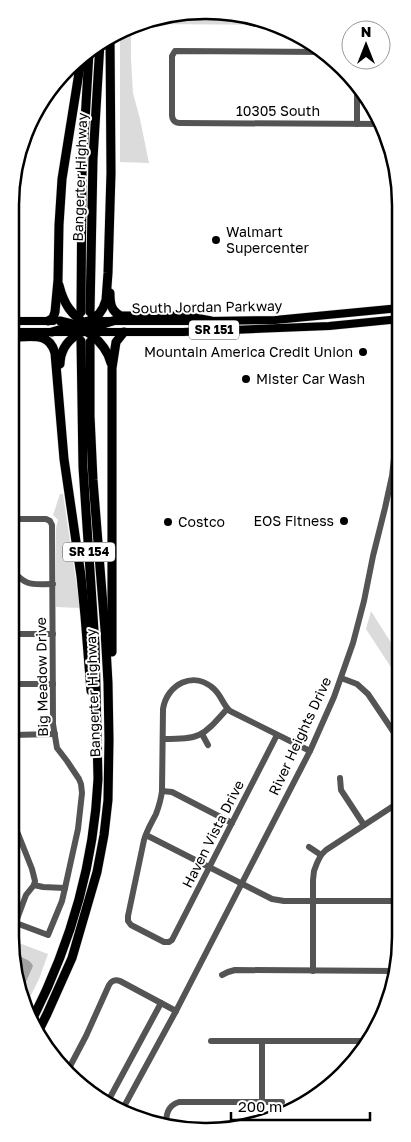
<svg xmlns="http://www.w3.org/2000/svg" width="411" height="1142" font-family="'Golos Text',sans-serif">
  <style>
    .green { fill: #dbdbdb }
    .water { fill: #a2a2a2 }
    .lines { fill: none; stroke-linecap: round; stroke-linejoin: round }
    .major-casing { stroke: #dbdbdb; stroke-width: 9 }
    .highway-casing { stroke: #dbdbdb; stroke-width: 10 }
    .minor { stroke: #545454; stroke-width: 6 }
    .major { stroke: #000; stroke-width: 8 }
    .highway { stroke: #000; stroke-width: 9 }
    .poi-dot { fill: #000; stroke: #fff; stroke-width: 2 }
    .labels { text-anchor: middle; stroke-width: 4; stroke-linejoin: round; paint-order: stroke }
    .shield { fill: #fff; stroke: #4c4c4c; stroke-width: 1 }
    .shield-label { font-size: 12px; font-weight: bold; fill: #000 }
    .street-label { font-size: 14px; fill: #000; stroke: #fff }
    .poi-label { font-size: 14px; fill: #000; stroke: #fff; text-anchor: start }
    .rim { fill: none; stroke: #000; stroke-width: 2.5 }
  </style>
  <rect width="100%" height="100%" fill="#fff"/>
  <!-- green -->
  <g class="green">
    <path d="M174 14H216L256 17 276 25 143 24Z"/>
    <path d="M131 28V59L133 93 140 119 149 163 120 162V32Z"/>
    <path d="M60 494H63L80 608 56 607V528L58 520 53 515Z"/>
    <path d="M371 611 400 657V681L366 629Z"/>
    <path d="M11 940 48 954 39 979 24 1009Z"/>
  </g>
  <!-- water -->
  <path class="water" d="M14 955C21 957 30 959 33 966L21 993Z"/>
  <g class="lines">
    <defs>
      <g id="major">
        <path d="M15 321H53"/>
        <path d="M87 321H193"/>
        <path d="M207 321 275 320 400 308"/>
        <path d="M15 332H183L329 326 400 319"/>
      </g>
      <g id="highway">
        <path d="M59 285C64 305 71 314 88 326"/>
        <path d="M110 293C110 304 111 311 121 316H185L211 321"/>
        <path d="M81 312 82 171 89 53"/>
        <path d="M90 312 93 159 100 43"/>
        <path d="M48 321 53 318 55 312 58 280 59 225 62 179 81 60"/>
        <path d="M60 321C82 325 105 340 111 363"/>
        <path d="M52 332 89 321 99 314 103 308 106 300 108 273 111 173 110 35"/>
        <path d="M15 337C33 337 49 332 55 353L64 459 81 576 85 616 91 691"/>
        <path d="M60 364C61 333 92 328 116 320"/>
        <path d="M112 652V368L116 342 124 332"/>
        <path d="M31 1022C70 946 94 864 98 779L95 645 83 467 81 341"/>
        <path d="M38 1032 47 1014 72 958 97 872 104 835 108 800 109 740 108 683 105 630 93 480 90 416V342"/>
      </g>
    </defs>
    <!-- major casing -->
    <use href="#major" class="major-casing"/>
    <!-- highway casing -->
    <use href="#highway" class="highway-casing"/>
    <!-- minor -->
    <g class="minor">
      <path d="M322 52 175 51 172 56V115C172 120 175 123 180 123L382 124"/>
      <path d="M357 124V83"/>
      <path d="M14 519H46L50 521 52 525 53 724 57 748 67 761 79 779 81 784 82 793 78 829 65 888 62 901 48 935 16 923"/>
      <path d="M13 571C27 587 32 584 53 584"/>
      <path d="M13 634H53"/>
      <path d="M341 678 357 684 368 694 401 743"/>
      <path d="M12 684H53"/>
      <path d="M202 734 208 745"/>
      <path d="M12 735 55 734"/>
      <path d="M277 735 172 940 169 942H164L131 925 128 921V916L144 840C147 830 152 822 156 814 159 806 161 799 162 791L163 709C167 684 194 670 214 689 221 695 223 705 230 711L310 751"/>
      <path d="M163 739C201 739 202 737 227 709"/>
      <path d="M340 778 341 790 364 825"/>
      <path d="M162 791 172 792 232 823"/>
      <path d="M11 816 32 869 35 881 34 885 26 895 11 935"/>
      <path d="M146 835 272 899 284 901H401"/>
      <path d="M309 847 321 855"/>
      <path d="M34 885 43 887 65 888"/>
      <path d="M313 971V880L314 871 317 863 321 855 326 850 401 801"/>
      <path d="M222 975 228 972 235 970 397 971"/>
      <path d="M211 1041H370"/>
      <path d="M67 1072 86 1036 109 985C111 981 115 979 120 981L176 1011"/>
      <path d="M107 1103 161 1003"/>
      <path d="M121 1112 176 1011 310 751 334 697 353 643 364 601 373 556 385 508 392 476 397 431 398 308 396 300V260L397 252 399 249"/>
      <path d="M262 1123V1041"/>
      <path d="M166 1126C166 1115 167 1106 179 1102H282"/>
    </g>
    <!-- major -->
    <use href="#major" class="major"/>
    <!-- highway -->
    <use href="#highway" class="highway"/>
  </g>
  <!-- markers -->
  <g class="poi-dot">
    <circle cx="216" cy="240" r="5"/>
    <circle cx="363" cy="352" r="5"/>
    <circle cx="246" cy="379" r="5"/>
    <circle cx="344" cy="521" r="5"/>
    <circle cx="168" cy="522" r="5"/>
  </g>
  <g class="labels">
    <!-- shield labels -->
    <g class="shield">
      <rect x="189" y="320.5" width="50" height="19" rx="4"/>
      <rect x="63" y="542.5" width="52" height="19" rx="4"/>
    </g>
    <g class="shield-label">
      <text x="214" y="334">SR 151</text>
      <text x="89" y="556">SR 154</text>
    </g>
    <!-- street labels -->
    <g class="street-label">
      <text x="278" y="116">10305 South</text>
      <text transform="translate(80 177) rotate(-88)" y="5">Bangerter Highway</text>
      <text transform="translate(207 307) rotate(-1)" y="5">South Jordan Parkway</text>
      <text transform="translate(42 677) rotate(-91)" y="5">Big Meadow Drive</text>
      <text transform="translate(93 693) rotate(-92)" y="5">Bangerter Highway</text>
      <text transform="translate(300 736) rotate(-65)" y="5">River Heights Drive</text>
      <text transform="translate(213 834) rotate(-63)" y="5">Haven Vista Drive</text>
    </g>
    <!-- poi labels -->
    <g class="poi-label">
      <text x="226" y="237">Walmart<tspan x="226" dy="16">Supercenter</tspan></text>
      <text x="353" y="357" text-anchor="end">Mountain America Credit Union</text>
      <text x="256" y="384">Mister Car Wash</text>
      <text x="334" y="526" text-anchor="end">EOS Fitness</text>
      <text x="178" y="527">Costco</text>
    </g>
  </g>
  <!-- crop -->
  <path d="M0 0H411V1142H0ZM205 19H206A186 186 0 0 1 392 205V937A186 186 0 0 1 206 1123H205A186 186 0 0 1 19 937V205A186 186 0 0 1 205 19Z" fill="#fff" fill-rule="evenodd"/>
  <path class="rim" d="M205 19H206A186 186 0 0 1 392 205V937A186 186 0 0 1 206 1123H205A186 186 0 0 1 19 937V205A186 186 0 0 1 205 19Z"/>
  <!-- north arrow -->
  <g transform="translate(366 45)"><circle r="24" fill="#ffffff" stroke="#999999"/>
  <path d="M0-4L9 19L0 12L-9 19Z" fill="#000000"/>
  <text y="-8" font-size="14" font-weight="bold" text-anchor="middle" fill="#000000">N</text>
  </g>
  <!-- scale -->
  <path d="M231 1112v8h139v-8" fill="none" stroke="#000000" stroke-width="2.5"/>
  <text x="238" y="1112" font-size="15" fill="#000000" stroke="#ffffff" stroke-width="4" paint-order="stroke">200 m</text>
</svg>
